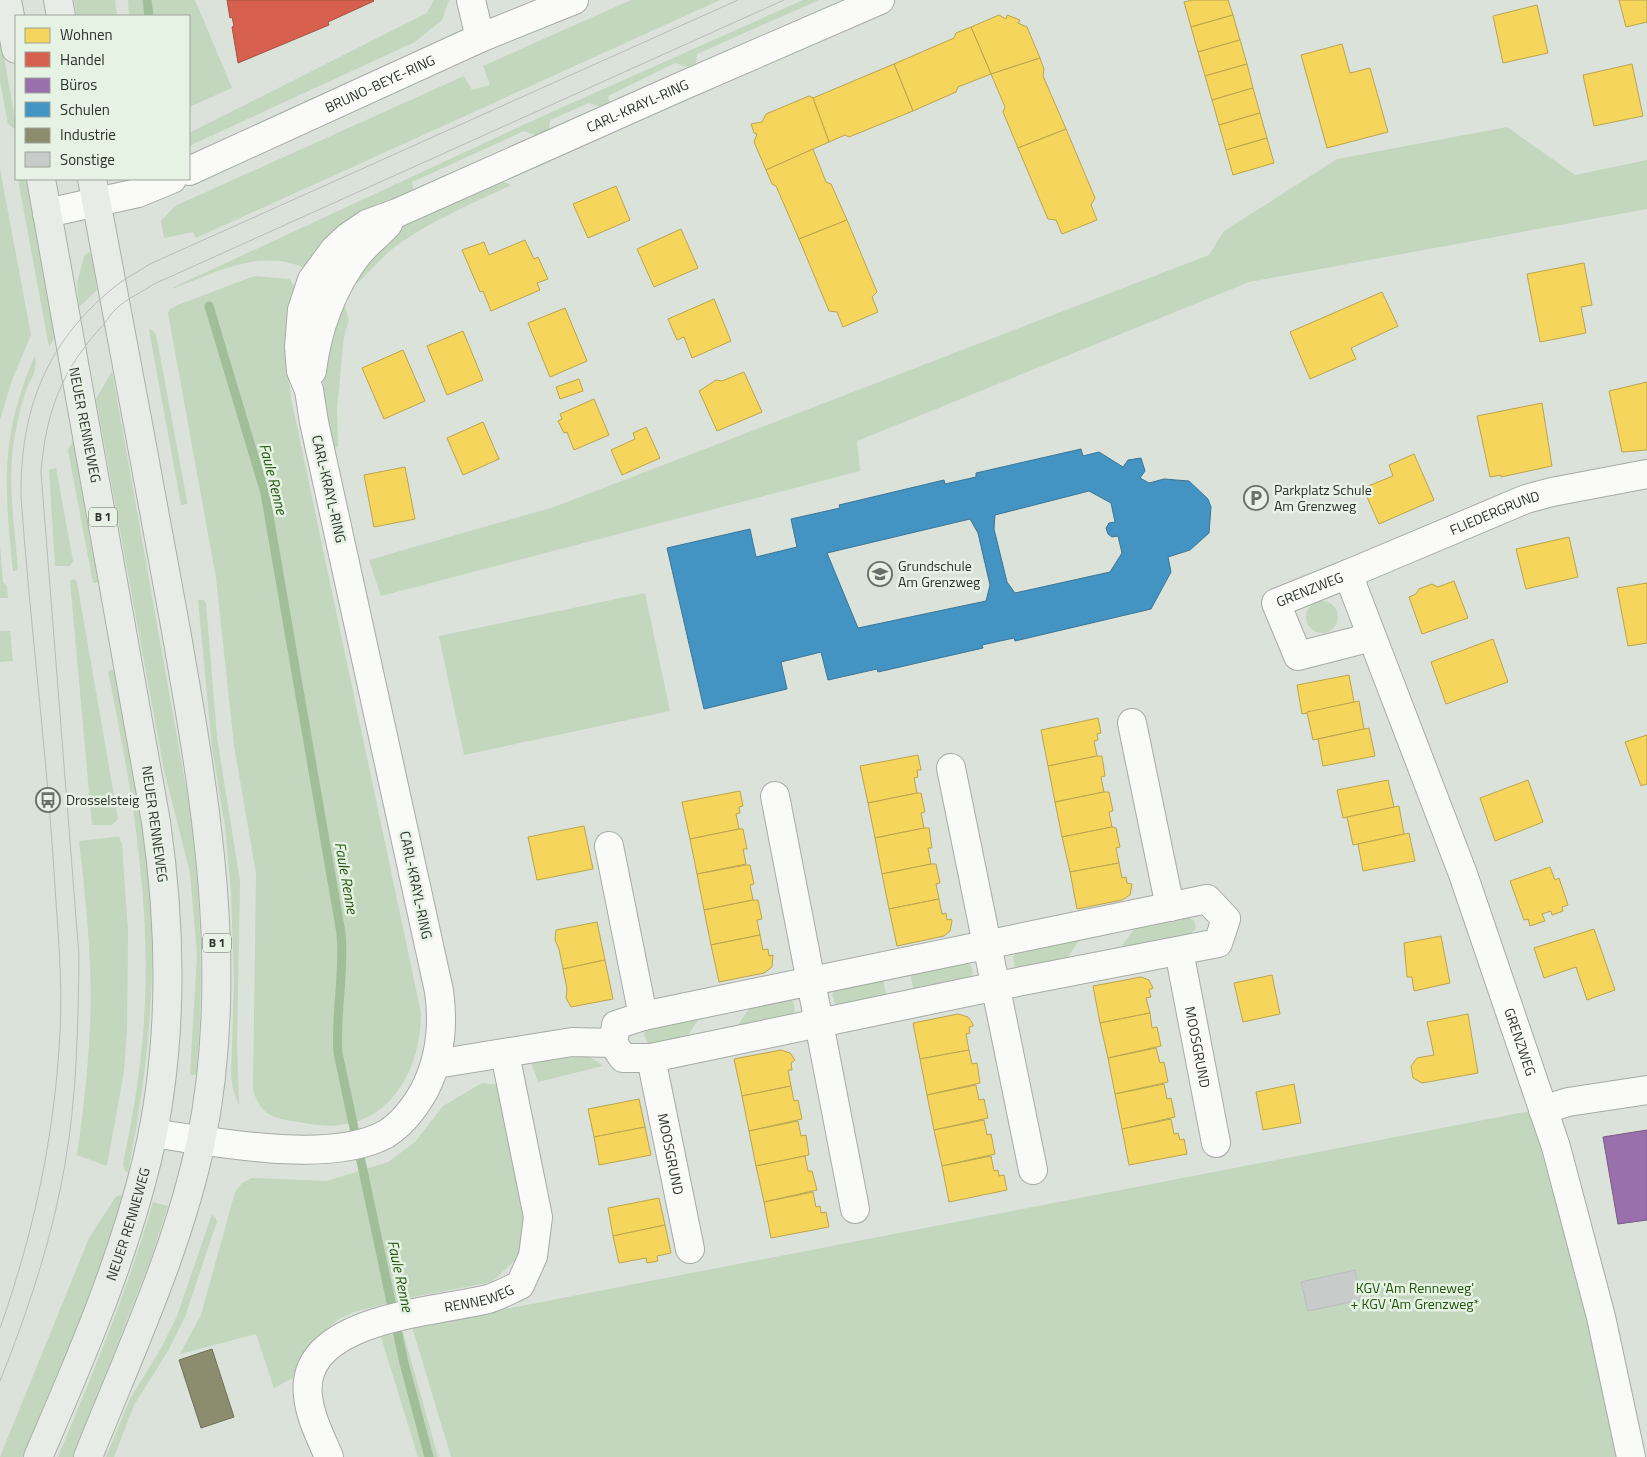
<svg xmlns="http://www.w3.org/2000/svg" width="1647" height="1457" font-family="'Titillium Web',sans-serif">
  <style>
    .green { fill: #c3d6be }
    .homes { fill: #f6d55c; stroke: #baa44e }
    .shops { fill: #d6604d; stroke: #a35243 }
    .offices { fill: #9970ab; stroke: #795d85 }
    .schools { fill: #4393c3; stroke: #3c7696; fill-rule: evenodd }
    .industry { fill: #8c8c6e; stroke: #70715a }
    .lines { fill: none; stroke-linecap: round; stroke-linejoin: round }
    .stream { stroke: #a0be98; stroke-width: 9 }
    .building { fill: #c7cccb; stroke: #b9bebd }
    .street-casing { stroke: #a6aba5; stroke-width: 30 }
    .primary-casing { stroke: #a7b1a5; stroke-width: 30 }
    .street { stroke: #fafbf9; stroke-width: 28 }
    .primary { stroke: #e8ece7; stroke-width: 28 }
    .tram { stroke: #babbba; stroke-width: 1 }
    .labels { text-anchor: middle; stroke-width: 5; stroke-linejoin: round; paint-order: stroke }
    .shield { fill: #e6f2e3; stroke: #646c63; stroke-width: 1 }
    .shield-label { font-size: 12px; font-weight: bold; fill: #2d322c }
    .street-label { font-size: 14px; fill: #2d322c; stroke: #e6f2e3 }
    .poi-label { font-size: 14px; fill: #2d322c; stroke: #e6f2e3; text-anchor: start }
    .park-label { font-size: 14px; fill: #21540b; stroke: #e6f2e3 }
    .water-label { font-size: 15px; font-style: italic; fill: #21550c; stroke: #e6f2e3 }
  </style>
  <rect width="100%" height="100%" fill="#dbe2da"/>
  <!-- green -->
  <g class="green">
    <path d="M74 0H115L117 16H77Z"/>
    <path d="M128 0H195L232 88 189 107V16H129Z"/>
    <path d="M434 0H449L442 20 415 42 189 146V133L427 13Z"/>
    <path d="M631 0H720L196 238 193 232 164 238 161 221 175 206 464 76 472 90 490 85 483 66Z"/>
    <path d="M803 0H819L697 54 696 63 687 67 675 63 608 96 610 104 601 107 589 103 550 120 549 131 537 136 524 131 412 182 413 190 391 201 311 271C265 246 219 271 175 288H172L534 120Z"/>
    <path d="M0 34 16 125V130L8 124 0 81Z"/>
    <path d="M1507 127 1575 175 1647 160V209L1249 282 857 441 860 471 381 596 369 560 554 507 1209 255 1224 231 1337 159Z"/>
    <path d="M0 169 31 335 12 380 0 420Z"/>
    <path d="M18 179H26L55 337 49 347Z"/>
    <path d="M499 180 511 185C471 204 432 220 396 246 379 259 366 278 348 290L354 268 400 228 433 209Z"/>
    <path d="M89 252 92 255 97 290 79 307 77 283 84 256Z"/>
    <path d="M254 276 289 279 295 287 287 319 285 344 291 398 421 1013C421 1063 396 1119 340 1125 325 1127 312 1124 298 1122 272 1117 262 1117 253 1090L256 874 234 745 216 578 168 313 170 309 178 305Z"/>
    <path d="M338 302 344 304 349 320 344 336 337 408 338 447 333 448 324 394 323 362Z"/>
    <path d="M151 329 156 334 187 501V504L181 505 149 330Z"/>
    <path d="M35 355C38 374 30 377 25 394 19 411 16 429 13 447 8 488 15 529 18 570L13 571C4 485 0 437 35 355Z"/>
    <path d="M112 371 190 810C201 897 204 981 197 1068V1074L193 1075 190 1074 197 955 190 873 164 770 96 399Z"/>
    <path d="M73 441 98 582 93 583 68 450Z"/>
    <path d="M56 468 73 561 70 566H55L49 470Z"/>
    <path d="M0 545 3 582 7 586 8 598H0Z"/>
    <path d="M74 579 77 582 118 819 112 825H92L70 581Z"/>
    <path d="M645 593 670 711 464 755 439 636Z"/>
    <path d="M198 600H204L206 603 217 737 240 881 237 1043 239 1106 233 1090 231 1075 234 983 231 892 225 827 212 747Z"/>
    <circle cx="1322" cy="617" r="16"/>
    <path d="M0 631H10L13 661 0 662Z"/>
    <path d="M116 669C128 741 145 813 150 886 157 983 147 1077 128 1172L125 1171 123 1164C134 1111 143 1057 145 1002 150 891 130 780 108 671Z"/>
    <path d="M115 837H119L122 844 128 931 127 1032 124 1071 107 1166 77 1155C83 1113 88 1070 90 1027 93 965 86 902 79 841Z"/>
    <path d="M1187 916 1194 921 1196 928 1190 935 1118 951 1136 927Z"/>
    <path d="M1081 938 1063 964 1021 971 1015 968 1013 957 1019 949Z"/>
    <path d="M963 962 971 965 973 973 968 981 914 993 910 973Z"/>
    <path d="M883 979 887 998 843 1006 835 1004 832 994 838 989Z"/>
    <path d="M788 998 793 1002 795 1010 792 1015 736 1028 752 1004Z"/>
    <path d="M702 1014 685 1040 652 1046 647 1042 644 1033 649 1026Z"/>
    <path d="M588 1056 603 1066 538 1082 531 1062Z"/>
    <path d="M482 1083 498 1085 525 1226 517 1258 492 1282 403 1299 354 1312 339 1319 315 1339 308 1348 297 1376 274 1388 256 1334 180 1354 201 1315 235 1192 242 1183 252 1178 327 1181 388 1162 415 1142 443 1106Z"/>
    <path d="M1530 1111 1589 1320 1617 1457H451L412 1327Z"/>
    <path d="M119 1195 122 1196C97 1286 59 1371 22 1457H0L89 1238 115 1198Z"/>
    <path d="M153 1202 168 1206 149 1264 73 1457H58C93 1373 128 1290 153 1202Z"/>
    <path d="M212 1214 217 1221 185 1317 168 1351 134 1405 114 1457H106L130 1399 160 1350 177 1316Z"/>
    <path d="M403 1332 438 1457H418L381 1337Z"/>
  </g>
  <!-- homes -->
  <g class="homes">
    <path d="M1192 0H1228L1233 15 1191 27 1184 2Z"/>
    <path d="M1619 0H1647V22L1626 27Z"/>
    <path d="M1537 5 1548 53 1503 63 1493 16Z"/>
    <path d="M999 15 1006 19 1007 15 1020 20 1018 23 1027 27 1040 58 991 74 971 27Z"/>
    <path d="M1233 15 1240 40 1198 52 1191 27Z"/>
    <path d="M971 27 991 74 958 87 956 92 913 111 894 64 954 38 956 33Z"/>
    <path d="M1240 40 1247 64 1205 76 1198 52Z"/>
    <path d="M1342 44 1350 73 1370 68 1388 132 1327 148 1301 55Z"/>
    <path d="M1040 58 1044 69 1043 76 1066 129 1018 148 1003 112 1005 107 991 74Z"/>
    <path d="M894 64 913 111 849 137 845 135 829 142 813 98Z"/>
    <path d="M1247 64 1253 88 1212 100 1205 76Z"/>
    <path d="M1632 64 1643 116 1594 126 1583 75Z"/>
    <path d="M1253 88 1260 113 1219 125 1212 100Z"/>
    <path d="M809 96 813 98 829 142 766 170 754 142 757 134 754 133 751 124 762 122 766 114Z"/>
    <path d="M1260 113 1267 138 1226 150 1219 125Z"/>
    <path d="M1066 129 1095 198 1091 205 1097 220 1062 234 1056 220 1048 219 1018 148Z"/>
    <path d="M1267 138 1274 163 1233 175 1226 150Z"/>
    <path d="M813 149 826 182 831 184 847 220 799 239 776 186 772 184 766 170Z"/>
    <path d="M616 186 630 220 588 238 573 204Z"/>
    <path d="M847 220 877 292 872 297 878 312 843 327 837 312 829 311 799 239Z"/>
    <path d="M681 229 698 268 654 287 637 249Z"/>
    <path d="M525 240 534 259 538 257 548 279 537 283 540 290 491 311 483 291 480 292 462 250 484 242 489 255Z"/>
    <path d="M1584 263 1592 305 1581 307 1586 333 1540 342 1527 274Z"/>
    <path d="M1382 292 1398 326 1351 348 1356 359 1310 379 1290 332Z"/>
    <path d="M714 299 731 341 692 358 684 337 677 340 668 319Z"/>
    <path d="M565 308 587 361 550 377 528 323Z"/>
    <path d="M463 331 483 380 447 395 427 346Z"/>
    <path d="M403 350 425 401 384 419 362 368Z"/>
    <path d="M744 372 762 412 717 431 699 391 716 380 722 381Z"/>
    <path d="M579 379 583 391 560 399 556 387Z"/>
    <path d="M1647 382V450L1622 452 1609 391Z"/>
    <path d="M594 399 609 435 574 450 567 432 564 433 558 421 562 419 560 414Z"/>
    <path d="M1542 403 1552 466 1501 477V475L1490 477 1477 416Z"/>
    <path d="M483 422 499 459 463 475 447 438Z"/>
    <path d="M646 427 660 458 622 475 611 450 635 439 633 433Z"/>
    <path d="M1414 454 1434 500 1379 524 1363 488 1393 476 1389 465Z"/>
    <path d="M405 467 415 519 374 527 364 475Z"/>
    <path d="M1569 537 1578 577 1526 589 1516 549Z"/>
    <path d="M1454 581 1468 618 1422 634 1409 597 1416 594 1419 589 1432 584 1438 587Z"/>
    <path d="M1647 583V643L1628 646 1617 588Z"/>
    <path d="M1493 639 1508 682 1446 704 1431 662Z"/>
    <path d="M1349 675 1354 702 1302 714 1297 685Z"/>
    <path d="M1359 701 1364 729 1313 740 1307 712Z"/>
    <path d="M1098 718 1101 733 1097 734 1098 740 1094 741 1097 756 1048 766 1041 730Z"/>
    <path d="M1369 728 1375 756 1323 766 1318 739Z"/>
    <path d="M1647 735V784L1641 786 1625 742Z"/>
    <path d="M918 755 921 770H917L918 777 914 778 917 793 868 803 860 766Z"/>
    <path d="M1097 756H1102L1105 776 1101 777 1104 792 1055 802 1048 766Z"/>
    <path d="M1388 780 1394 807 1343 818 1337 790Z"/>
    <path d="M1528 780 1543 822 1495 841 1480 798Z"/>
    <path d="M740 791 743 806 739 807 740 813 736 814 739 829 690 839 682 802Z"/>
    <path d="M1104 792H1109L1113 811 1109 812 1112 827 1062 837 1055 802Z"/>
    <path d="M917 793H921L925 812 921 813 924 828 875 838 868 803Z"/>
    <path d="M1399 806 1404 834 1353 845 1347 817Z"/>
    <path d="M584 826 593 869 537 880 528 837Z"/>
    <path d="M1112 827 1116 828 1120 847 1116 848 1119 863 1070 872 1062 837Z"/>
    <path d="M924 828H929L932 848H928L931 864 882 874 875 838Z"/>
    <path d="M739 829H743L747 849H743L746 864 697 874 690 839Z"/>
    <path d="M1409 833 1415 861 1363 871 1358 844Z"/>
    <path d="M1119 863 1122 878 1126 877 1127 883 1132 884 1130 895 1122 900 1077 909 1070 872Z"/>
    <path d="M931 864H936L940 883 936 884 939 899 889 909 882 874Z"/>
    <path d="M746 865H750L754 884 750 885 753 900 704 910 697 874Z"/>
    <path d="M1550 867 1555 880 1559 878 1568 905 1562 907 1563 911 1552 915 1551 911 1542 914 1545 921 1530 926 1528 919 1524 920 1510 881Z"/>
    <path d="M939 899 942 914 946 913 947 920 951 919 952 921 950 931 944 936 897 946 889 909Z"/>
    <path d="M753 900H758L762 919 757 920 760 935 711 945 704 910Z"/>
    <path d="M597 922 605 960 563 969 559 949 555 940 556 930Z"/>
    <path d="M1594 929 1615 990 1587 1000 1576 967 1544 978 1534 948Z"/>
    <path d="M760 935 763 950 768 949 769 956 773 955 772 967 764 973 719 982 711 945Z"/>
    <path d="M1441 936 1450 983 1414 991 1412 977H1407L1404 943Z"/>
    <path d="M605 960 613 999 571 1007 566 998 567 989 563 969Z"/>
    <path d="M1272 975 1280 1014 1243 1022 1234 983Z"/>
    <path d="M1141 977 1149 980 1153 988 1149 990 1151 997 1146 998 1150 1013 1100 1023 1093 986Z"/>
    <path d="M1150 1013 1152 1028 1157 1027 1161 1046 1108 1058 1100 1023Z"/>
    <path d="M958 1014 968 1017 973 1024V1026L969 1027 970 1033 966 1034 969 1050 920 1059 913 1023Z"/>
    <path d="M1468 1014 1478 1073 1422 1083 1413 1078 1411 1066 1417 1058 1434 1055 1427 1022Z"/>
    <path d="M1156 1048 1160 1063 1164 1062 1168 1082 1115 1094 1108 1058Z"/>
    <path d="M781 1050 790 1053 795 1060 791 1063 792 1070H788L791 1086 742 1096 734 1059Z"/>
    <path d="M969 1050 972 1064 977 1063 980 1083 927 1095 920 1059Z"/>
    <path d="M1164 1084 1167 1099 1171 1098 1175 1117 1122 1129 1115 1094Z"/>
    <path d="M1294 1084 1301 1123 1263 1130 1256 1092Z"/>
    <path d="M976 1085 979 1100 984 1099 988 1118 934 1130 927 1095Z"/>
    <path d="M791 1086 794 1101 798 1100 802 1119 749 1131 742 1096Z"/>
    <path d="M639 1099 645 1127 594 1137 588 1109Z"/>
    <path d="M1171 1119 1174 1134 1178 1133 1180 1140 1184 1139 1187 1154 1129 1165 1122 1129Z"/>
    <path d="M984 1120 987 1135 991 1134 995 1154 942 1166 934 1130Z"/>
    <path d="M798 1121 801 1136 806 1135 809 1155 756 1166 749 1131Z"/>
    <path d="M645 1127 651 1155 599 1165 594 1137Z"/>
    <path d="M805 1156 808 1171H812L817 1190 764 1202 756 1166Z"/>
    <path d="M991 1156 994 1171 998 1170 999 1176 1004 1175 1007 1190 949 1202 942 1166Z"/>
    <path d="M813 1192 816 1207 820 1206 821 1213 826 1212 829 1227 771 1238 764 1202Z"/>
    <path d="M659 1198 665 1225 613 1236 608 1208Z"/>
    <path d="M665 1225 671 1253 657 1256 658 1261 647 1263 646 1258 619 1263 613 1236Z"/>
  </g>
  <!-- shops -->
  <path class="shops" d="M227 0H373L374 1 328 22 329 25 238 63 232 27 234 26 232 17 230 18Z"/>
  <!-- offices -->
  <path class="offices" d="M1647 1130V1220L1618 1224 1603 1137Z"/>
  <!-- schools -->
  <path class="schools" d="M1081 449 1083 456 1099 452 1123 467 1128 460 1141 458 1145 471 1140 478 1149 483 1164 479 1189 481 1208 499 1211 507 1209 533 1190 550 1168 557 1171 572 1151 609 1015 641 1014 638 982 645 983 648 878 672 877 669 828 680 821 652 781 662 787 689 704 709 667 548 750 529 756 557 797 547 791 519 840 508 839 505 944 480 945 484 976 477V473ZM1089 491 1111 503 1115 522 1109 523 1106 528 1108 534 1112 537 1118 536 1122 553 1110 572 1015 593 1007 582 994 529 995 515ZM970 519 978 533 990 585 986 601 858 628 827 553Z"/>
  <!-- industry -->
  <path class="industry" d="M212 1349 234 1417 201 1428 179 1360Z"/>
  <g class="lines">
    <!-- stream -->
    <g class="stream">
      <path d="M147 0 149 16"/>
      <path d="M209 306 265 493 341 933C345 973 335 1013 338 1053L404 1363 429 1457"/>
    </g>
  </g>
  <!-- building -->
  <path class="building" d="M1355 1270 1361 1300 1308 1311 1301 1282Z"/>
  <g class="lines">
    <defs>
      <g id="street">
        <path d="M471 0 480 38"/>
        <path id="s1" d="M189 171 480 38 574 0"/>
        <path d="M47 213 138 193 172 179"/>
        <path d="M312 371C317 330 332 287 358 254 367 243 378 235 388 224"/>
        <path id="s2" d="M1348 574 1526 499 1552 492 1647 474"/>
        <path id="s3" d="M1372 637 1298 656 1276 603 1348 574 1463 874 1556 1147 1601 1317 1631 1457"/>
        <path d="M1132 723 1170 907"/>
        <path d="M951 768 1033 1170"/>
        <path d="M775 796 855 1209"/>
        <path d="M609 846 643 1016"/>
        <path d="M1207 899 1226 919 1218 943 997 986 651 1058H623L613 1043 616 1025 643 1016Z"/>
        <path id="s4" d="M1179 951 1216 1143"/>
        <path id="s5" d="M651 1058 690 1249"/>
        <path d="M436 1064 572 1042 613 1043"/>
        <path d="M1543 1110 1568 1102 1647 1090"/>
        <path id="s6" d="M153 1133C214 1142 331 1165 386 1134 402 1124 415 1107 424 1091 440 1060 444 1026 439 991L314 422 309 390 301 371 299 347 302 310 312 280 334 250 348 237 367 224 397 213 682 86 880 0"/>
        <path id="s7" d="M329 1457C321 1438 310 1417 308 1396 299 1317 438 1312 488 1299 499 1296 509 1290 520 1285L533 1256 538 1217 505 1054"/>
      </g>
      <g id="primary">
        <path d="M7 0 16 49"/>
        <path d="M58 0 61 16"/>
        <path id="s8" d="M38 1457C80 1360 122 1263 147 1160 173 1050 172 933 156 822L41 179"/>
        <path d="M88 1457C128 1356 179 1248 201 1141 236 968 205 796 175 625 148 476 120 328 92 179"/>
      </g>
    </defs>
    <!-- street casing -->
    <use href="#street" class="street-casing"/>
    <!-- primary casing -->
    <use href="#primary" class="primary-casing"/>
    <!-- street -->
    <use href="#street" class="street"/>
    <!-- primary -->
    <use href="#primary" class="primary"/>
    <!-- tram -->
    <g class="tram">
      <path d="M0 1328C34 1233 55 1133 60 1032 63 978 57 924 54 871 46 746 30 622 21 497 20 412 45 344 112 289 123 279 138 272 150 264L738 0"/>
      <path d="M0 1381C28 1311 52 1239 65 1164 77 1096 78 1025 79 956L41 472C46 411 62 369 104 324 108 319 111 313 116 309 126 299 142 292 154 284L784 0"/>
    </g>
  </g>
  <!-- icons -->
  <defs>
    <symbol id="parking-ring" viewBox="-11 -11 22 22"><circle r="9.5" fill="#e6f2e3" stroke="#6a7069" stroke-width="1.5"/><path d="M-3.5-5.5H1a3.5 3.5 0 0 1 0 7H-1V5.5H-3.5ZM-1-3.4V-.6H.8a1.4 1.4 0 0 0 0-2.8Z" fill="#6a7069"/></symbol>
    <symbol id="school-ring" viewBox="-11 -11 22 22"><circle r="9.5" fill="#e6f2e3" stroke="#6a7069" stroke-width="1.5"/><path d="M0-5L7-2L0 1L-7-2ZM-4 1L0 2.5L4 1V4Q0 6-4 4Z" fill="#6a7069"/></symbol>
    <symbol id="bus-ring" viewBox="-11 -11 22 22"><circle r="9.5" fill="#e6f2e3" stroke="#6a7069" stroke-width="1.5"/><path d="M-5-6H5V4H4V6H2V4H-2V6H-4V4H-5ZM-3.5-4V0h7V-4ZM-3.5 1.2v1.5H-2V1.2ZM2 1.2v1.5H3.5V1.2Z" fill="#6a7069"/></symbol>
  </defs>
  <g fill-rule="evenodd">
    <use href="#parking-ring" x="1242" y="484" width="28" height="28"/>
    <use href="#school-ring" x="866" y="560" width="28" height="28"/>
    <use href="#bus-ring" x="34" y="786" width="28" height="28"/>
  </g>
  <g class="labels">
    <!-- shield labels -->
    <g class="shield">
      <rect x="89" y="507.5" width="28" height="19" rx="4"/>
      <rect x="203" y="933.5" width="28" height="19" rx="4"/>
    </g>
    <g class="shield-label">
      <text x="103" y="521">B 1</text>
      <text x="217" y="947">B 1</text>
    </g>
    <!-- street labels -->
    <g class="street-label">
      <text dy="5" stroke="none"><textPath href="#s1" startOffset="210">BRUNO-BEYE-RING</textPath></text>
      <text dy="5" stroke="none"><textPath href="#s6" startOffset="1500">CARL-KRAYL-RING</textPath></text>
      <text transform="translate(85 425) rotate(79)" y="5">NEUER RENNEWEG</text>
      <text transform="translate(329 489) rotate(77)" y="5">CARL-KRAYL-RING</text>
      <text dy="5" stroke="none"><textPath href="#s2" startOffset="159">FLIEDERGRUND</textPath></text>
      <text dy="5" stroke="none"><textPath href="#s3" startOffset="170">GRENZWEG</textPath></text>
      <text transform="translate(155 824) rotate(82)" y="5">NEUER RENNEWEG</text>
      <text transform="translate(416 885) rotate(78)" y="5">CARL-KRAYL-RING</text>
      <text dy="5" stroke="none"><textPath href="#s3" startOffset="710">GRENZWEG</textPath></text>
      <text dy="5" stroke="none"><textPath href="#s4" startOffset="98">MOOSGRUND</textPath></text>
      <text dy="5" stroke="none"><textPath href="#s5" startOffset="98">MOOSGRUND</textPath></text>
      <text dy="5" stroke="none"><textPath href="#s8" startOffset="250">NEUER RENNEWEG</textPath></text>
      <text dy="5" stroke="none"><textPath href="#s7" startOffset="280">RENNEWEG</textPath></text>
    </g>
    <!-- poi labels -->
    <g class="poi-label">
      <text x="1274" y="495">Parkplatz Schule<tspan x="1274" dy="16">Am Grenzweg</tspan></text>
      <text x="898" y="571">Grundschule<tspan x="898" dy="16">Am Grenzweg</tspan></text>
      <text x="66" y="805">Drosselsteig</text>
    </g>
    <!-- park labels -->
    <g class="park-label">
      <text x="1415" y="1293">KGV 'Am Renneweg'<tspan x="1415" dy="16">+ KGV 'Am Grenzweg*</tspan></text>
    </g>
    <!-- water labels -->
    <g class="water-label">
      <text transform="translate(273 479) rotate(76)" y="5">Faule Renne</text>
      <text transform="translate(346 878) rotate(80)" y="5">Faule Renne</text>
      <text transform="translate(400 1276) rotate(78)" y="5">Faule Renne</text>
    </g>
  </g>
  <!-- legend -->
  <rect x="15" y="15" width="175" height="165" fill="#e6f2e3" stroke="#9ca59a"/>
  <rect x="25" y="28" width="25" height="15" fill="#f6d55c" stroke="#9ca59a"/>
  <text x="60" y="40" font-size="15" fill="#2d322c">Wohnen</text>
  <rect x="25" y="52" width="25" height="15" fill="#d6604d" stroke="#9ca59a"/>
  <text x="60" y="65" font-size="15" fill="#2d322c">Handel</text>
  <rect x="25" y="78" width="25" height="15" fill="#9970ab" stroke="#9ca59a"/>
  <text x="60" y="90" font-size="15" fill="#2d322c">Büros</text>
  <rect x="25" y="102" width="25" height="15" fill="#4393c3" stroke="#9ca59a"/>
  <text x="60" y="115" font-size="15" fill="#2d322c">Schulen</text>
  <rect x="25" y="128" width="25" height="15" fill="#8c8c6e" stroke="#9ca59a"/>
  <text x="60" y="140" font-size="15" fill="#2d322c">Industrie</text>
  <rect x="25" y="152" width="25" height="15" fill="#c7cccb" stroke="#9ca59a"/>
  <text x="60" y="165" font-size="15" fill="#2d322c">Sonstige</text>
</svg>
